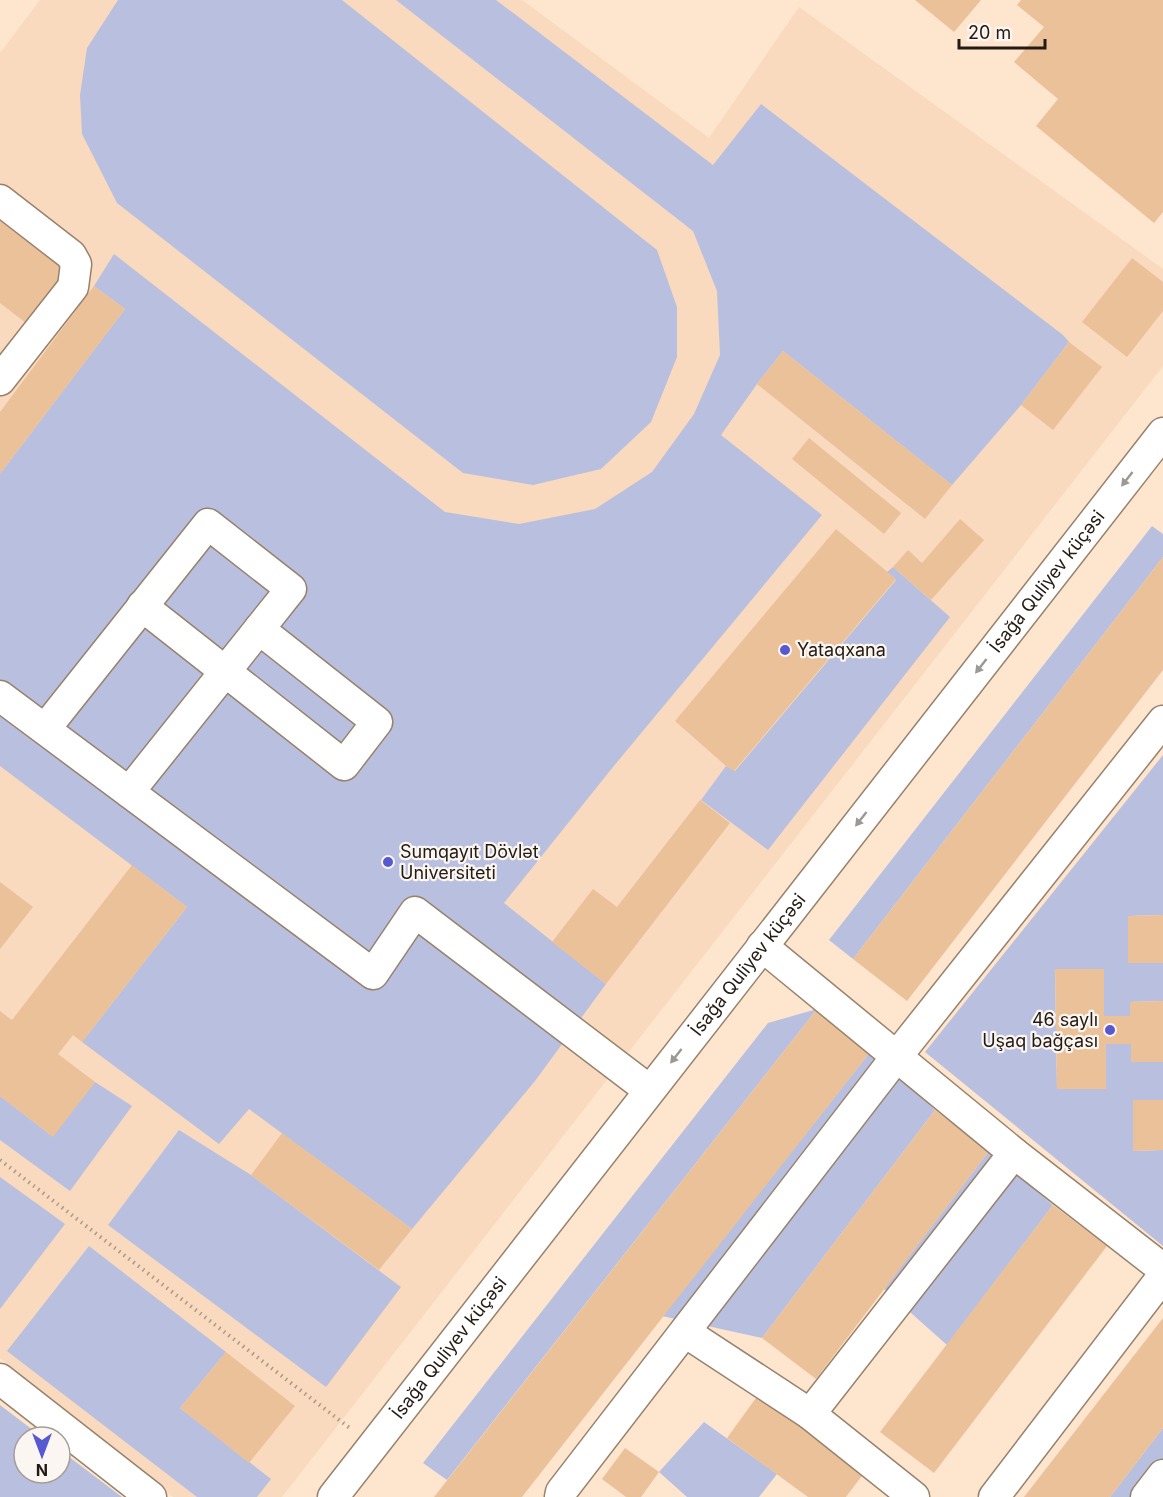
<svg xmlns="http://www.w3.org/2000/svg" width="1163" height="1497" font-family="Inter,sans-serif">
  <style>
    .built { fill: #f9dabe }
    .green { fill: #b9bfde }
    .building { fill: #ebc199 }
    .lines { fill: none; stroke-linecap: round; stroke-linejoin: round }
    .minor-casing { stroke: #98826d; stroke-width: 33 }
    .path { stroke: #ab9887; stroke-width: 4; stroke-dasharray: 1.5 4.5; stroke-linecap: butt }
    .minor { stroke: #fff; stroke-width: 30 }
    .oneway { fill: #9c9895 }
    .poi-dot { fill: #5659d0; stroke: #fbf6f1; stroke-width: 2 }
    .labels { text-anchor: middle; stroke-width: 4.5; stroke-linejoin: round; paint-order: stroke }
    .street-label { font-size: 18px; fill: #231b13; stroke: #fbf6f1 }
    .poi-label { font-size: 18px; fill: #231b13; stroke: #fbf6f1; text-anchor: start }
  </style>
  <rect width="100%" height="100%" fill="#fee5ce"/>
  <!-- built -->
  <path class="built" d="M40 0H522L709 138 799 7 1163 269V366L282 1497H173L0 1358V53Z"/>
  <!-- green -->
  <g class="green">
    <path d="M118 0H342L657 250 677 307V357L651 422 601 469 533 485 463 473 117 203 82 134 80 95 87 48Z"/>
    <path d="M396 0H496L713 165 761 104 1063 335 1069 342 1021 405 952 485 783 351 757 384 721 435 822 515 613 767 504 903 606 984 535 1081 412 1229 249 1109 219 1144 82 1042 187 907 0 766V474L125 309 94 286 114 254 445 512 519 524 595 509 652 472 694 414 720 355 717 291 693 231Z"/>
    <path d="M1152 526 1163 534V557L853 959 829 940Z"/>
    <path d="M893 567 950 617 768 850 701 800 726 766 735 771 896 580 887 572Z"/>
    <path d="M1163 755V915L1128 916V963H1163V1001L1130 1002V1016H1104L1103 969 1055 970 1057 1089 1106 1088V1044H1131V1062H1163V1100H1133V1151L1163 1150V1246L925 1052Z"/>
    <path d="M817 1009 447 1480 423 1463 768 1023Z"/>
    <path d="M871 1051 935 1110 762 1338 662 1316Z"/>
    <path d="M95 1082 132 1106 70 1191 0 1140V1096L52 1136Z"/>
    <path d="M179 1130 251 1175 401 1287 326 1387 108 1225Z"/>
    <path d="M989 1151 1053 1205 947 1345 884 1289Z"/>
    <path d="M0 1177 65 1224 0 1309Z"/>
    <path d="M89 1246 226 1352 180 1408 271 1479 257 1497H197L7 1351Z"/>
    <path d="M0 1405 42 1437H24V1473H60V1450L122 1497H0Z"/>
    <path d="M704 1422 777 1474 759 1497H687L659 1472Z"/>
    <path d="M1163 1428V1497H1110Z"/>
  </g>
  <!-- building -->
  <g class="building">
    <path d="M915 0H981L954 32Z"/>
    <path d="M1021 0H1163V212L1154 223 1036 126 1058 99 1014 62 1044 27 1017 5Z"/>
    <path d="M0 211 70 266 26 323 0 303Z"/>
    <path d="M1132 258 1163 282V311L1127 357 1082 322Z"/>
    <path d="M94 286 125 309 0 474V412Z"/>
    <path d="M1069 342 1102 367 1053 430 1021 405Z"/>
    <path d="M783 351 952 485 925 519 757 384Z"/>
    <path d="M809 438 901 513 884 534 792 459Z"/>
    <path d="M960 519 984 540 931 600 893 567 908 550 922 563Z"/>
    <path d="M836 529 896 579 734 771 726 766 675 721Z"/>
    <path d="M1163 557V670L907 1001 853 959Z"/>
    <path d="M700 800 730 823 606 984 552 942 593 889 617 907Z"/>
    <path d="M132 865 187 907 82 1042 73 1035 58 1054 95 1082 53 1137 0 1096V1011L12 1020Z"/>
    <path d="M0 882 33 907 0 949Z"/>
    <path d="M1163 915V963H1128V916Z"/>
    <path d="M1055 969H1104V1016H1130V1002L1163 1001V1062H1131V1044H1106V1089H1057Z"/>
    <path d="M817 1009 871 1051 522 1497H434Z"/>
    <path d="M1133 1100H1163V1150L1133 1151Z"/>
    <path d="M935 1110 989 1151 816 1379 762 1338Z"/>
    <path d="M282 1133 412 1229 379 1270 251 1175Z"/>
    <path d="M1053 1205 1107 1246 934 1473 880 1432Z"/>
    <path d="M1163 1318V1428L1110 1497H1024Z"/>
    <path d="M226 1352 295 1406 249 1463 180 1408Z"/>
    <path d="M761 1391 867 1469 846 1497H808L727 1438Z"/>
    <path d="M625 1448 659 1472 641 1497H626L602 1479Z"/>
  </g>
  <g class="lines">
    <defs>
      <g id="minor">
        <path d="M0 200 71 255 76 264 73 287 0 380"/>
        <path d="M142 606 344 765 377 722 259 629"/>
        <path d="M0 696 373 974 415 912 649 1090"/>
        <path d="M45 729 208 524 291 589 129 792"/>
        <path d="M762 946 1014 1153 1163 1269"/>
        <path d="M685 1332 810 1414"/>
        <path d="M0 1379 151 1497"/>
        <path id="s1" d="M333 1497 1163 433"/>
        <path d="M560 1497 561 1492 897 1056 1163 721"/>
        <path d="M914 1497 810 1414 1014 1153"/>
        <path d="M994 1497 1163 1276"/>
        <path d="M1146 1497 1163 1475"/>
      </g>
    </defs>
    <!-- minor casing -->
    <use href="#minor" class="minor-casing"/>
    <!-- path -->
    <path class="path" d="M0 1160 351 1429"/>
    <!-- minor -->
    <use href="#minor" class="minor"/>
  </g>
  <!-- one-way arrows -->
  <defs><path id="oneway-solid" d="M-6-.8H1V-3.2L6.5 0L1 3.2V.8H-6Z" transform="scale(1.5)"/></defs>
  <g class="oneway">
    <use href="#oneway-solid" transform="translate(1127 479) rotate(128)"/>
    <use href="#oneway-solid" transform="translate(981 666) rotate(128)"/>
    <use href="#oneway-solid" transform="translate(861 819) rotate(128)"/>
    <use href="#oneway-solid" transform="translate(676 1056) rotate(128)"/>
  </g>
  <!-- markers -->
  <g class="poi-dot">
    <circle cx="785" cy="650" r="6"/>
    <circle cx="388" cy="862" r="6"/>
    <circle cx="1110" cy="1030" r="6"/>
  </g>
  <g class="labels">
    <!-- street labels -->
    <g class="street-label">
      <text dy="6" stroke="none"><textPath href="#s1" startOffset="1161">İsağa Quliyev küçəsi</textPath></text>
      <text dy="6" stroke="none"><textPath href="#s1" startOffset="675">İsağa Quliyev küçəsi</textPath></text>
      <text dy="6" stroke="none"><textPath href="#s1" startOffset="189">İsağa Quliyev küçəsi</textPath></text>
    </g>
    <!-- poi labels -->
    <g class="poi-label">
      <text x="797" y="656">Yataqxana</text>
      <text x="400" y="858">Sumqayıt Dövlət<tspan x="400" dy="21">Universiteti</tspan></text>
      <text x="1098" y="1026" text-anchor="end">46 saylı<tspan x="1098" dy="21">Uşaq bağçası</tspan></text>
    </g>
  </g>
  <!-- north arrow -->
  <g transform="translate(42 1455) rotate(180)"><circle r="28" fill="#fbf6f1" stroke="#a59e98" stroke-width="1.5"/>
  <path d="M0-4.5L10 22L0 15L-10 22Z" fill="#5659d0"/>
  <text y="-9" font-size="16" font-weight="bold" text-anchor="middle" fill="#231b13">N</text>
  </g>
  <!-- scale -->
  <path d="M959 39v9h86v-9" fill="none" stroke="#231b13" stroke-width="3"/>
  <text x="968" y="39" font-size="18" fill="#231b13" stroke="#fbf6f1" stroke-width="4.5" paint-order="stroke">20 m</text>
</svg>
